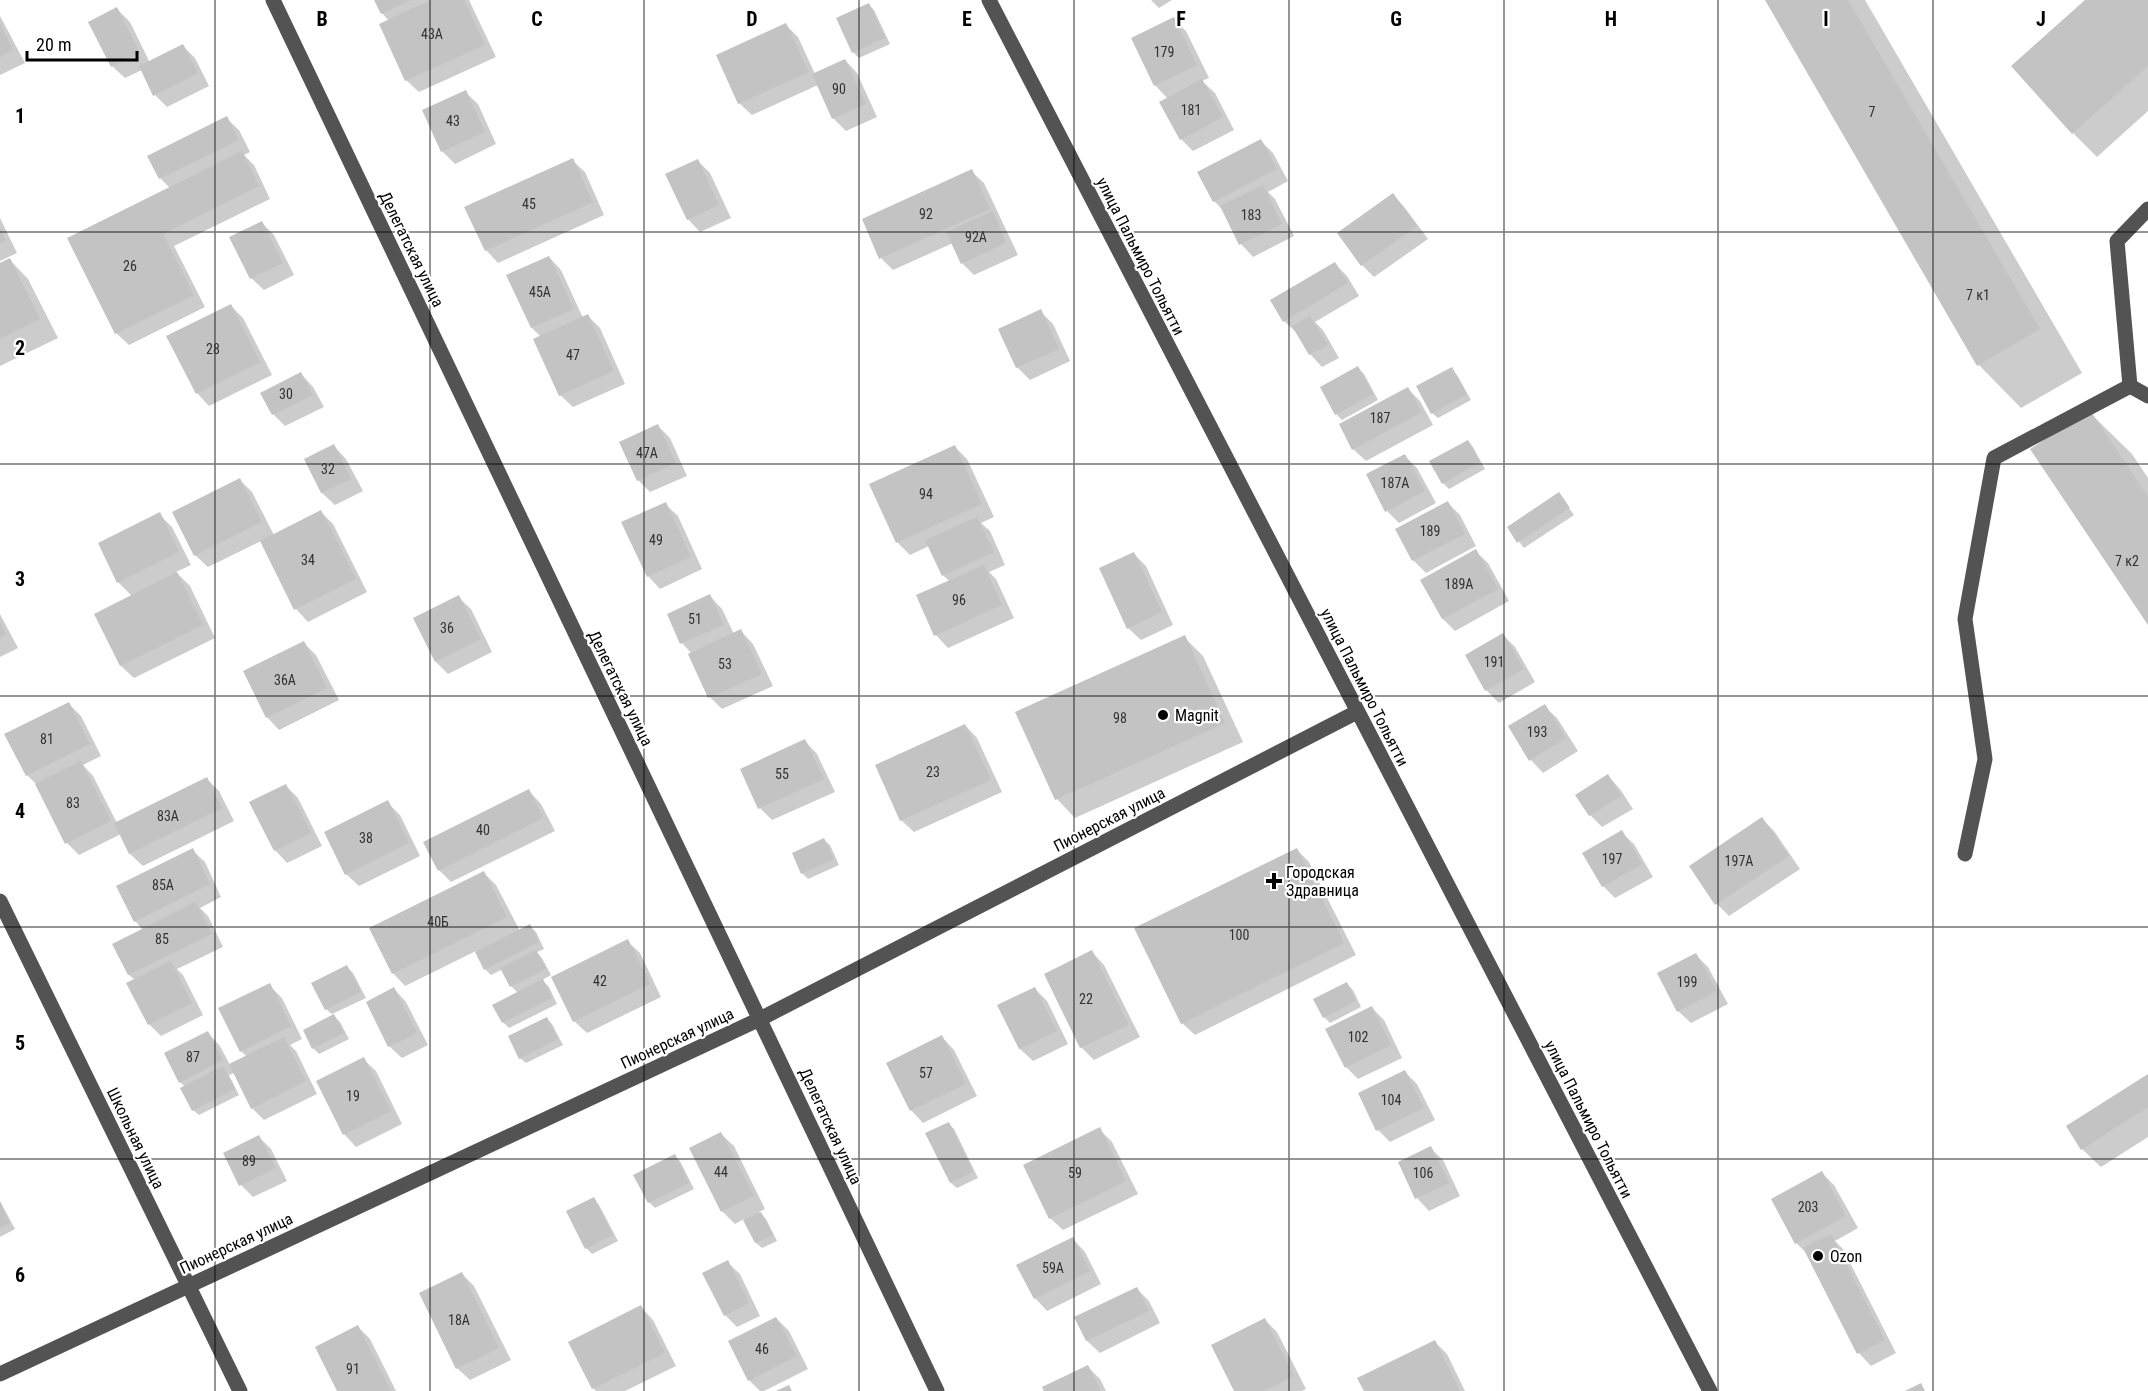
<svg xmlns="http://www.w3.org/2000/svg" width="2148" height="1391" font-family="'Roboto Condensed',sans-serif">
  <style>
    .shadow { fill: #0003 }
    .building { fill: #c3c3c3 }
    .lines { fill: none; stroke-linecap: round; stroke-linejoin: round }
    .minor { stroke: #535353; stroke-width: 15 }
    .grid { fill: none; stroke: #000; stroke-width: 1.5; stroke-opacity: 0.55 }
    .poi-dot { fill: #000; stroke: #fff; stroke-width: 2 }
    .labels { text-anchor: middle; stroke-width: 4.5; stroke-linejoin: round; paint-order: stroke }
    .number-label { font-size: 14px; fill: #313131 }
    .street-label { font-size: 16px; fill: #000; stroke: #fff }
    .poi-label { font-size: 16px; fill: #000; stroke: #fff; text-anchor: start }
    .grid-label { font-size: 20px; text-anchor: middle; font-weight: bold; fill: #000; stroke: #fff; stroke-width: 4.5; stroke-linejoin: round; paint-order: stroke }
  </style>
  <rect width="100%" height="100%" fill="#fff"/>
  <!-- shadow -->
  <g class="shadow">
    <path d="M376 0H469L496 57 419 92 406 80 389 21 382 13Z"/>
    <path d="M1151 0H1172L1159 8Z"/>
    <path d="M1767 0H1865L2082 373 2021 408 1979 365Z"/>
    <path d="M2087 0H2148V111L2097 157 2073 133Z"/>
    <path d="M869 5 874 10 890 44 859 58 853 52Z"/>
    <path d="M117 9 130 22 150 63 183 46 195 58 209 86 167 107 155 95 142 70 125 78 112 66Z"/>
    <path d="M0 16 25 63 0 75Z"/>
    <path d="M1174 19 1186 31 1209 78 1202 81 1215 93 1234 130 1193 151 1181 139 1168 99 1155 85Z"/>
    <path d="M786 25 798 37 815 74 845 60 857 73 877 117 846 131 833 118 818 85 752 115 739 103Z"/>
    <path d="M465 92 478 104 496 144 455 164 442 151Z"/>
    <path d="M226 118 239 130 250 152 244 155 254 165 270 199 174 246 205 307 129 345 116 333 170 188 161 179 149 157Z"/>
    <path d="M1261 141 1273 153 1288 181 1268 192 1275 199 1294 236 1253 257 1241 244 1224 211 1214 201Z"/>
    <path d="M572 160 585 172 604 215 498 263 486 250Z"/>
    <path d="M698 161 710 173 731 218 700 232 688 219Z"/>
    <path d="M971 171 984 183 1018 255 974 275 962 263 953 243 893 270 881 258Z"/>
    <path d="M1393 195 1405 208 1428 239 1374 277 1362 265Z"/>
    <path d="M0 218 17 253 0 261Z"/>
    <path d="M262 223 274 235 294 275 264 290 251 278Z"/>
    <path d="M549 257 561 270 583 318 588 316 600 328 625 384 573 407 560 395 541 337 532 328 508 276Z"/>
    <path d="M10 260 28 279 58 338 0 366V265Z"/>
    <path d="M1335 264 1347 276 1359 296 1315 322 1323 330 1339 358 1322 367 1310 354 1297 333 1284 321Z"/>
    <path d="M231 306 243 318 272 375 209 406 197 393Z"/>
    <path d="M1040 311 1053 324 1070 361 1030 380 1017 367Z"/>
    <path d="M1358 368 1364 374 1378 400 1342 420 1336 414Z"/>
    <path d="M1451 369 1457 375 1471 400 1438 418 1432 413Z"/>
    <path d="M301 374 313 387 324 407 285 426 273 414Z"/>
    <path d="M1408 389 1420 401 1433 425 1366 461 1353 449Z"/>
    <path d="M2089 412 2132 454 2148 478V623Z"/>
    <path d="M658 426 670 438 687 476 650 492 638 480Z"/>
    <path d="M1468 441 1473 447 1485 469 1449 489 1443 483Z"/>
    <path d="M334 446 346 459 363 491 335 505 322 493 306 460Z"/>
    <path d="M955 447 967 459 994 517 981 523 990 531 1005 565 989 572 996 579 1014 618 948 648 936 635 950 582 943 575 929 546 910 555 898 543 871 485Z"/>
    <path d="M1405 456 1417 468 1436 503 1399 523 1387 511Z"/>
    <path d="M240 480 252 492 274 535 321 512 333 524 367 592 308 622 296 609 261 541 208 567 195 555Z"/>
    <path d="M1559 494 1574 515 1524 548 1509 528Z"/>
    <path d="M1448 503 1460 515 1476 546 1426 573 1413 560 1397 529Z"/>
    <path d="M665 504 678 516 702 569 660 589 648 576Z"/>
    <path d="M159 514 172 527 191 565 176 572 190 586 215 638 134 678 121 666 96 615 132 596 118 582Z"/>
    <path d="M1475 551 1488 563 1509 601 1455 631 1443 619 1422 580Z"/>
    <path d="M1134 554 1146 566 1173 625 1141 640 1128 628Z"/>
    <path d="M710 596 722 609 734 634 741 631 753 644 773 686 722 709 710 697 692 654 682 643 669 615Z"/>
    <path d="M458 597 471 609 492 652 448 674 436 662Z"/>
    <path d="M0 614 18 648 0 657Z"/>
    <path d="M1503 635 1515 647 1535 682 1499 703 1486 690Z"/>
    <path d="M1184 637 1203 656 1243 742 1075 818 1057 799 1017 713Z"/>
    <path d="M304 643 316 655 339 700 279 730 267 717Z"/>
    <path d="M69 704 81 716 101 756 83 765 93 776 117 823 207 779 219 791 234 821 143 866 130 854 121 834 79 855 67 843 38 786 27 775Z"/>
    <path d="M1544 706 1557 718 1578 751 1543 773 1531 760 1510 727Z"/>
    <path d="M965 725 977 738 1002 792 914 832 901 820Z"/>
    <path d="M805 741 817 754 835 792 772 820 760 808Z"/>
    <path d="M1608 776 1620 789 1633 809 1602 827 1590 815Z"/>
    <path d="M286 786 298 798 322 846 287 863 275 850Z"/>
    <path d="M529 791 541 804 555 831 451 882 439 870Z"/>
    <path d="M387 802 400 815 420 856 359 886 346 874Z"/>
    <path d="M1762 819 1774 831 1800 869 1729 916 1717 904 1691 866Z"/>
    <path d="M1621 832 1634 844 1653 877 1615 898 1603 886Z"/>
    <path d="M824 840 830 845 839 865 808 879 802 873Z"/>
    <path d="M1296 849 1309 862 1356 955 1195 1035 1182 1023Z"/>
    <path d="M192 850 205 862 221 897 200 908 208 916 223 947 177 969 183 975 203 1015 161 1036 149 1024 135 980 129 975 114 945 143 930 135 921Z"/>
    <path d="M484 873 496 885 520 931 530 926 536 932 544 949 537 952 542 958 551 975 542 980 549 987 557 1004 509 1028 503 1022 518 993 511 986 503 969 491 975 485 969 476 951 405 986 393 973Z"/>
    <path d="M627 941 640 953 661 997 587 1033 574 1021Z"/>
    <path d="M1092 952 1104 965 1140 1037 1094 1060 1081 1047 1046 975Z"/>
    <path d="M1696 955 1708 967 1728 1004 1691 1023 1678 1011Z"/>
    <path d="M347 967 353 973 366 998 332 1014 340 1022 349 1039 319 1054 313 1048 334 1016 326 1009Z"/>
    <path d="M1347 984 1353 990 1361 1007 1330 1023 1324 1017Z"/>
    <path d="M269 985 282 998 302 1039 290 1045 296 1051 317 1094 264 1120 252 1108 235 1073 229 1075 239 1095 199 1115 193 1110 185 1087 180 1082 208 1033 220 1046 230 1065 247 1057 241 1051Z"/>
    <path d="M394 989 406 1002 428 1045 402 1058 389 1046Z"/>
    <path d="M1035 989 1047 1001 1068 1044 1033 1061 1020 1049 999 1005Z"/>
    <path d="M1371 1007 1384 1020 1402 1058 1358 1079 1346 1067Z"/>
    <path d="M546 1018 552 1024 563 1045 526 1063 520 1058Z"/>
    <path d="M942 1037 954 1050 977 1096 923 1123 911 1110Z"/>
    <path d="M363 1059 376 1071 402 1124 356 1147 344 1134Z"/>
    <path d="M1405 1072 1417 1084 1435 1120 1390 1142 1378 1130Z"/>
    <path d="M2148 1075V1137L2101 1167 2082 1149Z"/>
    <path d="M948 1123 954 1129 978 1178 957 1188 951 1183Z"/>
    <path d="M1099 1129 1112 1142 1138 1194 1063 1230 1050 1218Z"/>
    <path d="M721 1134 734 1146 765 1209 759 1212 766 1219 777 1241 762 1248 756 1243 744 1219 735 1224 722 1211 691 1149Z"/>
    <path d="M259 1137 271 1149 287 1181 253 1197 241 1185Z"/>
    <path d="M1430 1148 1443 1160 1460 1196 1429 1211 1417 1198 1400 1163Z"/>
    <path d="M674 1156 680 1161 694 1189 655 1208 649 1202Z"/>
    <path d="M1822 1173 1834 1185 1858 1228 1835 1241 1843 1249 1896 1353 1871 1366 1859 1353 1809 1255 1796 1243Z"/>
    <path d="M594 1199 599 1205 618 1241 592 1254 586 1248Z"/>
    <path d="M0 1201 15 1229 0 1237Z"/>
    <path d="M1073 1239 1085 1252 1101 1284 1047 1311 1035 1298Z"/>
    <path d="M727 1262 740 1274 760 1316 737 1327 725 1315Z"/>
    <path d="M462 1274 474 1286 511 1360 470 1380 457 1368Z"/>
    <path d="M1137 1289 1149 1301 1160 1323 1100 1353 1087 1341 1076 1318Z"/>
    <path d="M641 1307 653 1320 676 1366 625 1391H596L593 1388Z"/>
    <path d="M776 1318 789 1331 808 1369 764 1391H760L749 1380Z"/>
    <path d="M1265 1320 1277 1332 1306 1389 1302 1391H1236Z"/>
    <path d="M358 1327 370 1339 396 1391H338Z"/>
    <path d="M1434 1341 1447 1354 1465 1391H1365Z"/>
    <path d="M1088 1367 1100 1379 1106 1391H1046Z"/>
  </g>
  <!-- building -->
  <g class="building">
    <path d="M374 0H411L381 14Z"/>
    <path d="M431 0H464L485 45 405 81 379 24Z"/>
    <path d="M1765 0H1848L2040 329 1977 366Z"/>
    <path d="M2085 0H2148V66L2072 134 2011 66Z"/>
    <path d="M869 3 885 38 852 53 836 18Z"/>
    <path d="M117 7 140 53 111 67 88 22Z"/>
    <path d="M1174 17 1197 65 1154 86 1131 38Z"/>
    <path d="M0 23 13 50 0 57Z"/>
    <path d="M786 23 809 72 738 104 716 55Z"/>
    <path d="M183 44 198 73 153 96 139 66Z"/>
    <path d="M845 59 866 104 832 119 812 74Z"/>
    <path d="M1202 79 1223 117 1180 140 1159 102Z"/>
    <path d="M466 90 485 132 441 152 422 110Z"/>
    <path d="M227 116 239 140 159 179 147 156Z"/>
    <path d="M1261 139 1277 169 1213 202 1197 172Z"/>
    <path d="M242 151 259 186 163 234 194 295 115 334 67 238Z"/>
    <path d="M573 158 593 202 485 251 464 207Z"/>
    <path d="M698 159 719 205 687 220 665 174Z"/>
    <path d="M972 169 990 209 879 259 862 219Z"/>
    <path d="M1263 185 1282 224 1239 245 1220 206Z"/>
    <path d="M1393 193 1417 226 1361 266 1337 233Z"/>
    <path d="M993 211 1006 243 961 264 946 232Z"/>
    <path d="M262 221 283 263 250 279 229 237Z"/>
    <path d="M0 228 6 240 0 243Z"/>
    <path d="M549 256 574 309 531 328 506 275Z"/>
    <path d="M10 258 40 319 0 339V263Z"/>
    <path d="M1335 262 1348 283 1283 322 1270 300Z"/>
    <path d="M231 304 260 362 196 394 166 336Z"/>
    <path d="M1041 309 1059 349 1016 368 998 329Z"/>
    <path d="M588 314 614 371 559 396 533 339Z"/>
    <path d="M1310 316 1328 345 1309 355 1292 326Z"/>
    <path d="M1358 366 1373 394 1335 415 1320 387Z"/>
    <path d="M1452 367 1467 394 1431 414 1416 386Z"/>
    <path d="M301 372 313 395 272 415 260 393Z"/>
    <path d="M1408 387 1422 412 1352 450 1339 424Z"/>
    <path d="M2090 410 2148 497V625L2030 449Z"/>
    <path d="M658 424 676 463 637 481 619 442Z"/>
    <path d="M1468 440 1480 462 1442 484 1429 461Z"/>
    <path d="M334 444 351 479 321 493 304 459Z"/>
    <path d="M955 445 982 504 896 543 869 484Z"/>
    <path d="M1405 454 1425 491 1385 512 1366 474Z"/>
    <path d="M240 478 262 522 194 556 172 512Z"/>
    <path d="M1559 492 1570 508 1517 543 1507 527Z"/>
    <path d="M1448 501 1465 534 1412 561 1395 529Z"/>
    <path d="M666 502 691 557 647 577 621 522Z"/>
    <path d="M321 510 356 579 294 610 260 541Z"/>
    <path d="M160 512 179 552 117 583 98 543Z"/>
    <path d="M977 517 994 552 942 576 925 540Z"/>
    <path d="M1476 549 1498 589 1442 619 1420 580Z"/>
    <path d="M1134 552 1162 612 1127 629 1099 568Z"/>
    <path d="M984 565 1002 605 934 636 916 595Z"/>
    <path d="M177 572 203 625 120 666 94 614Z"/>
    <path d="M710 594 724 625 680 644 667 614Z"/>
    <path d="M459 595 481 639 435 662 413 618Z"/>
    <path d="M0 622 6 635 0 638Z"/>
    <path d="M741 629 762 674 708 698 688 654Z"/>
    <path d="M1503 633 1524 669 1485 691 1465 655Z"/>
    <path d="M1185 635 1225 723 1055 800 1015 712Z"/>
    <path d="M304 641 327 688 266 718 243 671Z"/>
    <path d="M69 702 90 744 26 776 4 734Z"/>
    <path d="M1545 704 1566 738 1529 761 1508 726Z"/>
    <path d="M965 724 991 780 900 821 875 765Z"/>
    <path d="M805 739 824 779 758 809 740 769Z"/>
    <path d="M81 761 111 821 65 844 35 784Z"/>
    <path d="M1608 774 1621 796 1589 816 1575 795Z"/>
    <path d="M207 777 222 808 129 854 114 823Z"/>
    <path d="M286 784 311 833 274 851 249 802Z"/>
    <path d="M529 789 543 818 438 871 423 842Z"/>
    <path d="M388 800 409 843 345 875 324 832Z"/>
    <path d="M1762 817 1789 856 1715 905 1689 866Z"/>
    <path d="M1622 830 1642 864 1602 887 1582 853Z"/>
    <path d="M824 838 834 859 801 874 792 853Z"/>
    <path d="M193 848 210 884 134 922 116 886Z"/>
    <path d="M1297 848 1344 943 1181 1024 1134 928Z"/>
    <path d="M484 871 507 917 392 974 369 928Z"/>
    <path d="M196 902 212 934 128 975 112 944Z"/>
    <path d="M530 924 539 942 484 970 475 952Z"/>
    <path d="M628 939 650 984 573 1022 551 977Z"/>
    <path d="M536 950 546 969 510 987 500 968Z"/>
    <path d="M1092 950 1129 1025 1080 1048 1044 974Z"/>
    <path d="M1696 953 1717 991 1677 1012 1657 973Z"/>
    <path d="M171 961 192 1003 148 1025 126 983Z"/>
    <path d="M347 965 361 992 325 1010 311 983Z"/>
    <path d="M543 979 552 998 502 1023 492 1005Z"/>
    <path d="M1347 982 1356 1001 1323 1018 1313 999Z"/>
    <path d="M270 983 291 1026 240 1052 218 1008Z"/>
    <path d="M394 987 417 1033 388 1047 366 1002Z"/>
    <path d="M1035 987 1057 1031 1019 1049 997 1005Z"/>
    <path d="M1372 1006 1391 1045 1345 1068 1325 1029Z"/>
    <path d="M334 1014 344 1033 312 1049 303 1030Z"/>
    <path d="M547 1017 558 1039 519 1059 508 1036Z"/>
    <path d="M208 1031 223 1060 179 1083 164 1053Z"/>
    <path d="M942 1035 966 1084 910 1111 886 1063Z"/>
    <path d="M284 1037 306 1081 251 1109 229 1064Z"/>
    <path d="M364 1057 391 1111 343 1135 316 1081Z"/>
    <path d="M223 1066 235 1089 192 1111 180 1088Z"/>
    <path d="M1405 1070 1424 1108 1376 1131 1358 1093Z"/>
    <path d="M2148 1074V1107L2081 1150 2066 1126Z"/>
    <path d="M949 1122 973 1172 950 1183 925 1133Z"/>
    <path d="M1100 1127 1126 1181 1049 1219 1023 1165Z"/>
    <path d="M721 1132 754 1196 721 1212 689 1148Z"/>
    <path d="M259 1135 276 1168 239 1186 223 1153Z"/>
    <path d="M1431 1146 1449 1183 1415 1199 1398 1162Z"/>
    <path d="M675 1154 689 1183 648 1203 633 1175Z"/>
    <path d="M1822 1171 1846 1216 1795 1244 1771 1199Z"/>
    <path d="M594 1197 613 1235 585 1249 566 1211Z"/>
    <path d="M0 1202 10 1223 0 1228Z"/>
    <path d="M761 1212 773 1235 755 1243 743 1220Z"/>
    <path d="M1831 1234 1885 1340 1857 1354 1803 1248Z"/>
    <path d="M1073 1237 1090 1271 1034 1299 1016 1265Z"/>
    <path d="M728 1260 749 1303 724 1316 702 1273Z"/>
    <path d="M462 1272 499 1348 456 1369 419 1293Z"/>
    <path d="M1137 1287 1149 1311 1086 1341 1074 1317Z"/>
    <path d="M641 1305 665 1353 592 1389 568 1342Z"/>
    <path d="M776 1317 797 1356 748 1381 728 1341Z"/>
    <path d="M1265 1318 1294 1376 1264 1391H1234L1211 1345Z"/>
    <path d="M358 1325 391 1391H337L315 1347Z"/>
    <path d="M1435 1340 1460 1391H1364L1357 1378Z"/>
    <path d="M1088 1365 1101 1391H1044L1042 1387Z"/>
    <path d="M1921 1383 1925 1391H1905Z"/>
    <path d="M789 1385 792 1391H776Z"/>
  </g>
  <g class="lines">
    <!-- minor -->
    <g class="minor">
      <path d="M273 0 937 1391"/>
      <path d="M989 0 1710 1391"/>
      <path d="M2130 386 2117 241 2148 209"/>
      <path d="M1965 854 1985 759 1965 619 1994 458 2130 386 2148 396"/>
      <path d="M0 901 240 1391"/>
      <path d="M0 1374 760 1019 1357 712"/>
    </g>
  </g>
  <!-- grid -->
  <path class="grid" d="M215 0V1391M430 0V1391M644 0V1391M859 0V1391M1074 0V1391M1289 0V1391M1504 0V1391M1718 0V1391M1933 0V1391M0 232H2148M0 464H2148M0 696H2148M0 927H2148M0 1159H2148"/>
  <!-- markers -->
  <g class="poi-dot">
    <circle cx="1163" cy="715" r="6"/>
    <path d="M1271 872h6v6h6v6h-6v6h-6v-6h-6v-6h6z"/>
    <circle cx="1818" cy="1256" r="6"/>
  </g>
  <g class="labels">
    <!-- number labels -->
    <g class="number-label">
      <text x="432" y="39">43А</text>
      <text x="1164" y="57">179</text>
      <text x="839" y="94">90</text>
      <text x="1191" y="115">181</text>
      <text x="1872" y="117">7</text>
      <text x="453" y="126">43</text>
      <text x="529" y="209">45</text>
      <text x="926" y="219">92</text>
      <text x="1251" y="220">183</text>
      <text x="976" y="242">92А</text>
      <text x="130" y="271">26</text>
      <text x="540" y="297">45А</text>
      <text x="1978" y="300">7 к1</text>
      <text x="213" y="354">28</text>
      <text x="573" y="360">47</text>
      <text x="286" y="399">30</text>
      <text x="1380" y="423">187</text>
      <text x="647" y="458">47А</text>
      <text x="328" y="474">32</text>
      <text x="1395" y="488">187А</text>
      <text x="926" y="499">94</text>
      <text x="1430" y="536">189</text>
      <text x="656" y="545">49</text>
      <text x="308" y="565">34</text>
      <text x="2127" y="566">7 к2</text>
      <text x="1459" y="589">189А</text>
      <text x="959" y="605">96</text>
      <text x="695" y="624">51</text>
      <text x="447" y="633">36</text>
      <text x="1494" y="667">191</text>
      <text x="725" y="669">53</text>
      <text x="285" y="685">36А</text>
      <text x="1120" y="723">98</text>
      <text x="1537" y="737">193</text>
      <text x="47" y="744">81</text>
      <text x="933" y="777">23</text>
      <text x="782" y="779">55</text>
      <text x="73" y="808">83</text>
      <text x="168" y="821">83А</text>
      <text x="483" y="835">40</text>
      <text x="366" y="843">38</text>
      <text x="1612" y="864">197</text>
      <text x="1739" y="866">197А</text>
      <text x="163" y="890">85А</text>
      <text x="438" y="927">40Б</text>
      <text x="1239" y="940">100</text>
      <text x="162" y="944">85</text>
      <text x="600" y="986">42</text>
      <text x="1687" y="987">199</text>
      <text x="1086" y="1004">22</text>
      <text x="1358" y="1042">102</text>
      <text x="193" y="1062">87</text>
      <text x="926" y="1078">57</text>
      <text x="353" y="1101">19</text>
      <text x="1391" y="1105">104</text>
      <text x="249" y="1166">89</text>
      <text x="721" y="1177">44</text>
      <text x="1075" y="1178">59</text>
      <text x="1423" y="1178">106</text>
      <text x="1808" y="1212">203</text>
      <text x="1053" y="1273">59А</text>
      <text x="459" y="1325">18А</text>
      <text x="762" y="1354">46</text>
      <text x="353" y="1374">91</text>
    </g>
    <!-- street labels -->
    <g class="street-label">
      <text transform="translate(412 249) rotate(64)" y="6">Делегатская улица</text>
      <text transform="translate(1141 256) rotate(63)" y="6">улица Пальмиро Тольятти</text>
      <text transform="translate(1365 687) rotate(63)" y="6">улица Пальмиро Тольятти</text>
      <text transform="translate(621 688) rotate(64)" y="6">Делегатская улица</text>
      <text transform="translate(1109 819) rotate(-27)" y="6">Пионерская улица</text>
      <text transform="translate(677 1038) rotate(-25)" y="6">Пионерская улица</text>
      <text transform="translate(1589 1119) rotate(63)" y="6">улица Пальмиро Тольятти</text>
      <text transform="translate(831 1126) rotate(65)" y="6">Делегатская улица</text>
      <text transform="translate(136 1138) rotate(64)" y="6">Школьная улица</text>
      <text transform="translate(236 1243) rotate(-25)" y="6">Пионерская улица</text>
    </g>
    <!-- poi labels -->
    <g class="poi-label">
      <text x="1175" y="721">Magnit</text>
      <text x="1286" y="878">Городская<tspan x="1286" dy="18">Здравница</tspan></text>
      <text x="1830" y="1262">Ozon</text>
    </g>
  </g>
  <g class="grid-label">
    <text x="322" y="26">B</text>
    <text x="537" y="26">C</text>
    <text x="752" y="26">D</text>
    <text x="967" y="26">E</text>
    <text x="1181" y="26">F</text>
    <text x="1396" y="26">G</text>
    <text x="1611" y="26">H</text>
    <text x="1826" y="26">I</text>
    <text x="2041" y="26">J</text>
    <text x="20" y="123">1</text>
    <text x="20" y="355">2</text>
    <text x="20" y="586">3</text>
    <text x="20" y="818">4</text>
    <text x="20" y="1050">5</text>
    <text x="20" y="1282">6</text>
  </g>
  <!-- scale -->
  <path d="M27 51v9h110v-9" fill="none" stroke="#000000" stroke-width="3"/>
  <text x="36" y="51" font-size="18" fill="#000000" stroke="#ffffff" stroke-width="4.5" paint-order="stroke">20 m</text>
</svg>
